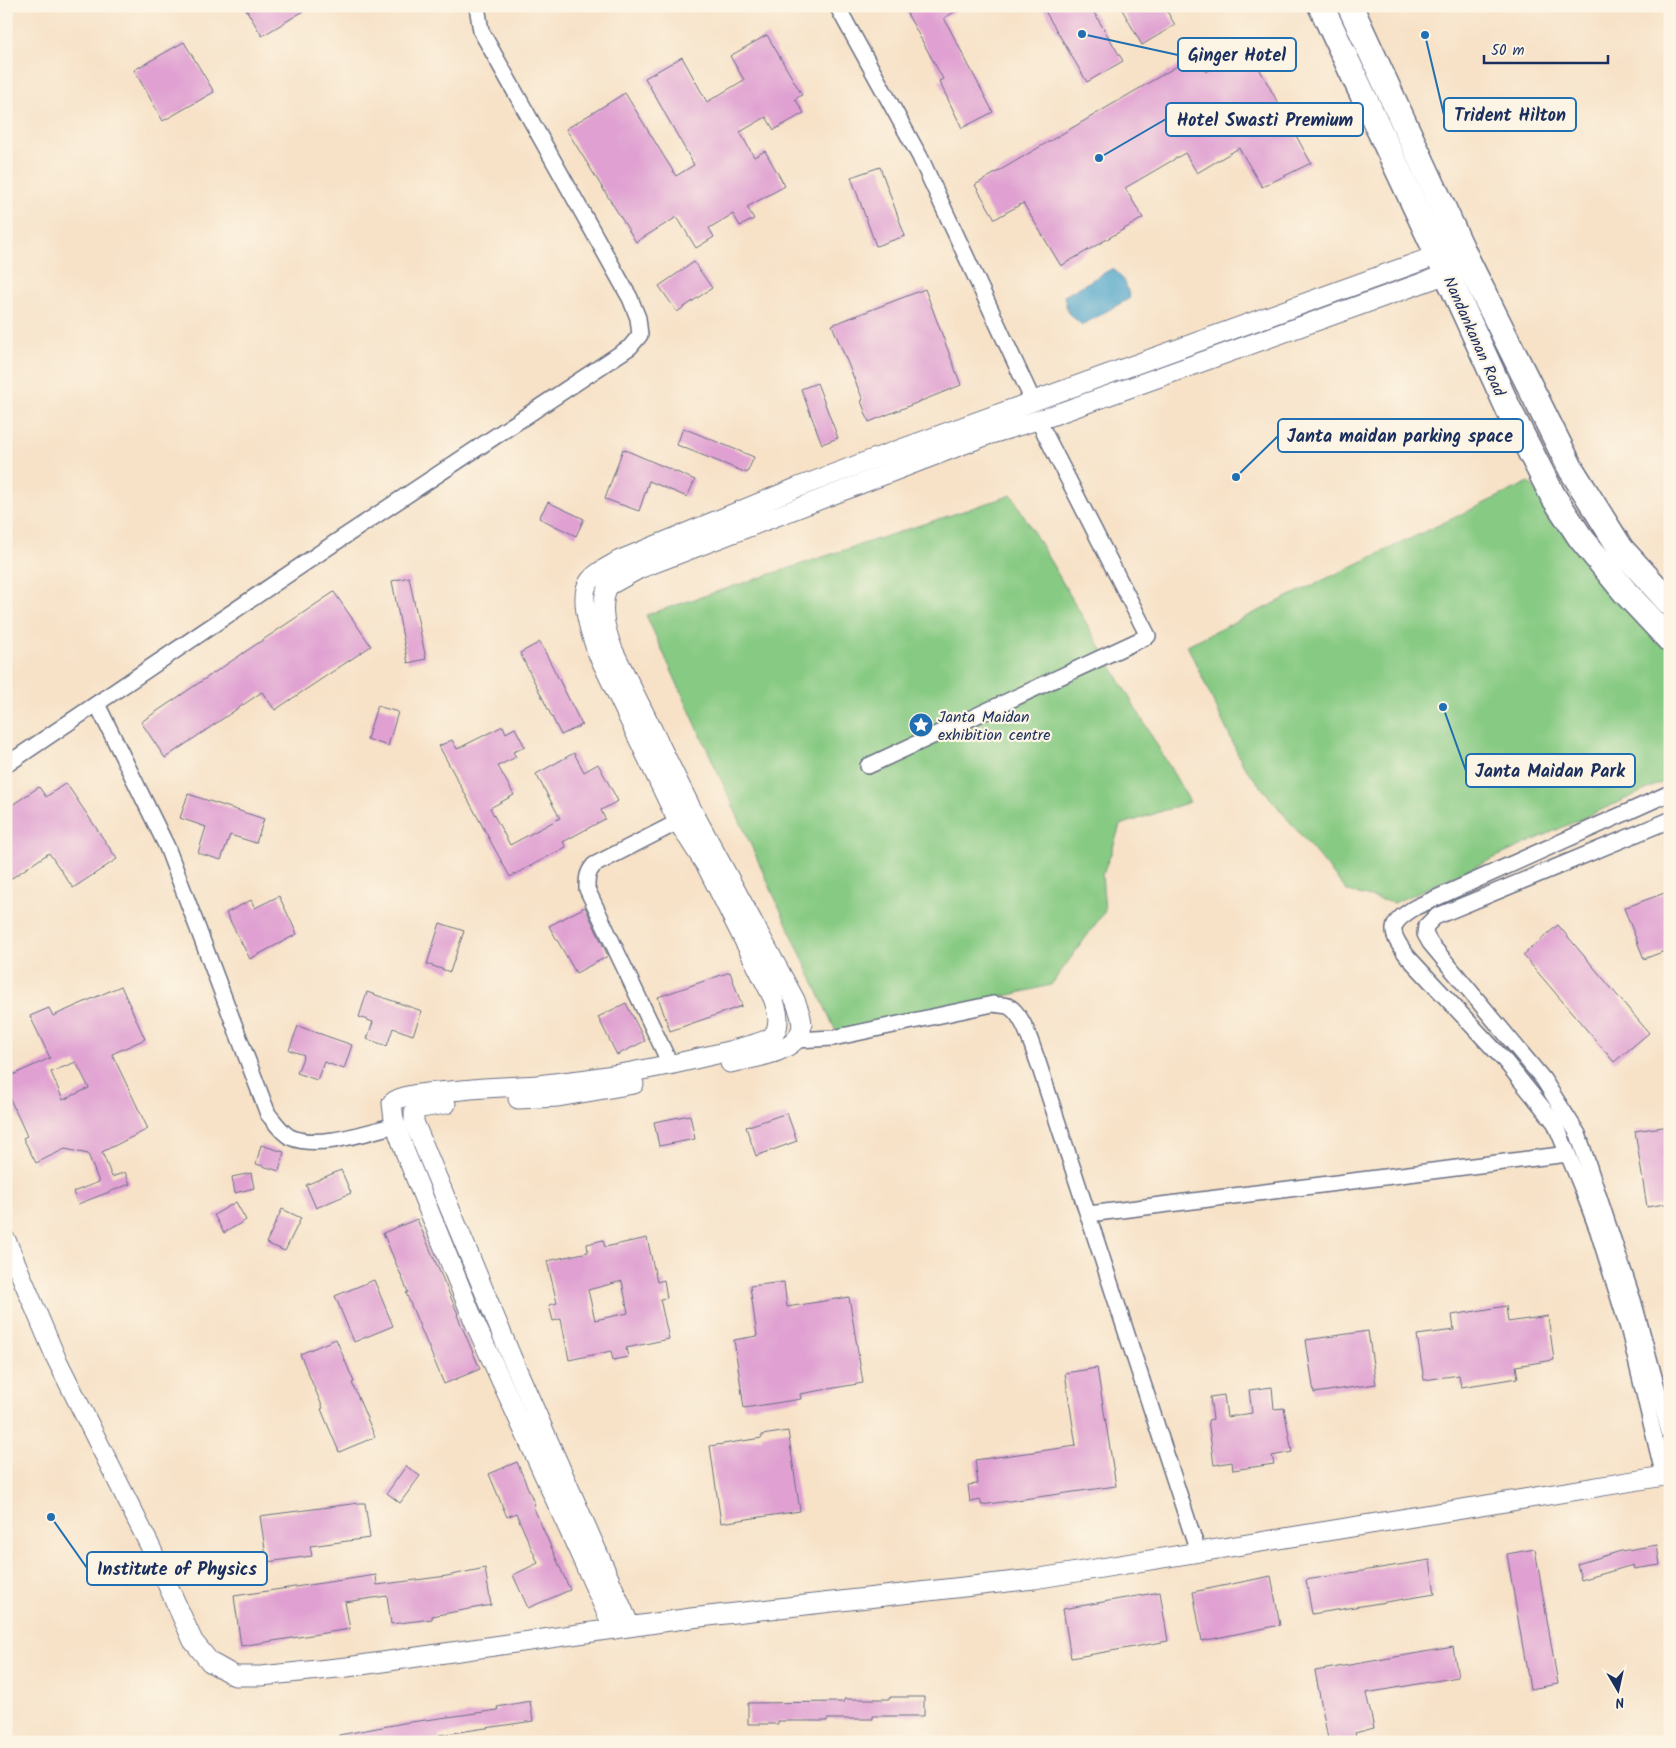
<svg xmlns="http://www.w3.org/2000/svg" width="1676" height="1748" font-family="Kalam,sans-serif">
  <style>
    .green { fill: #87ca83; stroke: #517c70 }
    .water { fill: #4ea4ca; stroke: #346a94 }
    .building { fill: #e0a1d2; fill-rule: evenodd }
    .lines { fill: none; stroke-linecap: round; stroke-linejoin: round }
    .minor-casing { stroke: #686e83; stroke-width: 18 }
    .tertiary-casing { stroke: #686e83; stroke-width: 21 }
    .primary-casing { stroke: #686e83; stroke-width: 28 }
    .minor { stroke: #fff; stroke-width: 15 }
    .tertiary { stroke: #fff; stroke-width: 19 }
    .primary { stroke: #fff; stroke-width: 25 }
    .labels { text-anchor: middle; stroke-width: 4.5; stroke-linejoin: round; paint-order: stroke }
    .street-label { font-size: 16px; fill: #1b2f5e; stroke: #fcf5e5 }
    .poi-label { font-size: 16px; fill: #1b2f5e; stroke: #fcf5e5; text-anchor: start }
    .leader { fill: none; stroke: #1f6fb2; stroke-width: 2 }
    .callout-dot { fill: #1f6fb2; stroke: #fcf5e5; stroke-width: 2 }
    .callout { fill: #fcf5e5; stroke: #1f6fb2; stroke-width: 2 }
    .callout-label { font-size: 18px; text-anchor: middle; font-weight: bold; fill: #1b2f5e }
  </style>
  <rect width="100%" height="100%" fill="#fcf5e5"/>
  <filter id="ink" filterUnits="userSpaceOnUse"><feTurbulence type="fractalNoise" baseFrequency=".02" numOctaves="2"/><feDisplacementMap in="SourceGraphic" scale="10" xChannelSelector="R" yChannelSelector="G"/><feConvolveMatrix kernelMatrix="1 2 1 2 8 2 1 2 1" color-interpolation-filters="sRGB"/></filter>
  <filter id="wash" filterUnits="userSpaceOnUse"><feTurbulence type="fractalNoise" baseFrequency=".0096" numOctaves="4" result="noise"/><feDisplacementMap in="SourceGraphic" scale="20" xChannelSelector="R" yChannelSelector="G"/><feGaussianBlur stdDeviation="1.12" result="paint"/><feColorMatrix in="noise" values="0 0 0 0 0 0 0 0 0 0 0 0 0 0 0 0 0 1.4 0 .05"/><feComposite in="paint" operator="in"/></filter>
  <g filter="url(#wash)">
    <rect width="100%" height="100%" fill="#f7e2c8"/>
    <!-- green -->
    <g class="green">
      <path d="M1529 482 1670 648V779L1394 903 1347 891 1243 765 1187 645Z"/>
      <path d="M1012 495 1190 802 1120 825 1112 851 1102 875 1105 911 1051 985 838 1036 646 615Z"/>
    </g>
    <!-- water -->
    <path class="water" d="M1113 268 1125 282 1130 298 1082 325 1068 313 1064 296Z"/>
    <g id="blocks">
      <!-- building -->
      <g class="building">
        <path d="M244 6H312L262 36Z"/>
        <path d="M903 6H965L944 18 993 112 962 128 939 81 943 79Z"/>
        <path d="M1042 6H1090L1123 61 1087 82Z"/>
        <path d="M1120 6H1164L1175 25 1142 45Z"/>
        <path d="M767 35 802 95 795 99 804 113 774 130 766 117 740 132 754 157 765 151 785 186 747 207 754 219 740 226 733 214 709 228 714 237 696 248 677 217 636 242 566 129 625 93 676 176 694 165 645 78 682 57 707 102 744 80 730 56Z"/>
        <path d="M184 42 214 92 163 121 134 70Z"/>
        <path d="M1248 48 1311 163 1262 187 1239 148 1197 173 1185 153 1125 188 1143 218 1061 266 1023 203 995 219 975 185 1196 55 1206 72Z"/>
        <path d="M880 167 905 236 876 246 851 177Z"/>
        <path d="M694 262 712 288 677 312 659 286Z"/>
        <path d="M925 289 961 385 869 422 861 401 863 400 832 325Z"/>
        <path d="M817 383 838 438 822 444 801 389Z"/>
        <path d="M683 428 754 457 747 473 677 445Z"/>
        <path d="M623 449 695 480 687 497 649 481 639 511 605 499Z"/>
        <path d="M548 502 584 519 576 536 539 518Z"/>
        <path d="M409 577 426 659 408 663 392 581Z"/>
        <path d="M334 592 371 646 275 710 262 692 165 758 141 722Z"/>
        <path d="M540 642 582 725 561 735 520 653Z"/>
        <path d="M377 706 398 712 388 746 367 739Z"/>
        <path d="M503 726 506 733 515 728 525 747 513 752 516 757 498 766 514 795 490 808 510 845 560 818 536 774 574 753 584 772 598 764 618 801 601 810 605 819 563 842 566 847 510 877 439 746 452 740 457 749Z"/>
        <path d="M66 783 117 859 73 888 49 853 6 882V809L39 787 46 797Z"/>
        <path d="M188 794 264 819 256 843 230 835 221 860 198 853 206 827 180 818Z"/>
        <path d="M1670 891V949L1644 959 1624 908Z"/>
        <path d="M279 896 297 934 250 959 226 913 251 900 255 908Z"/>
        <path d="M585 907 608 956 576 973 549 926Z"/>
        <path d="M440 923 464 931 450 972 427 964Z"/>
        <path d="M1558 925 1649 1033 1614 1062 1523 955Z"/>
        <path d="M730 972 742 1006 670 1031 658 997Z"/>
        <path d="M121 986 145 1039 112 1054 148 1129 102 1152 112 1177 125 1172 130 1184 78 1204 73 1192 99 1182 88 1154 65 1149 36 1163 23 1138 27 1136 6 1090V1078L50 1058 30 1016 49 1008 53 1016ZM76 1062 89 1088 63 1100 51 1072Z"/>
        <path d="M367 992 422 1011 413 1035 393 1028 387 1046 367 1039 373 1022 359 1017Z"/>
        <path d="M626 1003 645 1041 617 1055 598 1017Z"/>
        <path d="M298 1026 352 1045 344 1069 324 1062 317 1080 297 1073 304 1055 289 1050Z"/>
        <path d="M787 1113 797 1141 756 1156 746 1127Z"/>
        <path d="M690 1115 695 1139 659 1146 654 1122Z"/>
        <path d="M1670 1126V1203L1647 1207 1635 1131Z"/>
        <path d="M261 1145 284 1152 279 1171 256 1164Z"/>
        <path d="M341 1170 351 1193 316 1208 306 1185Z"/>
        <path d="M251 1173 254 1188 235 1193 232 1177Z"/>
        <path d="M236 1202 246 1220 224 1233 214 1215Z"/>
        <path d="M282 1209 301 1218 285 1251 266 1243Z"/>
        <path d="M417 1219 458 1314 457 1315 480 1369 444 1384 406 1293 408 1292 383 1233Z"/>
        <path d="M647 1238 657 1282 664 1280 667 1298 660 1299 669 1339 626 1348 628 1357 613 1360 611 1351 569 1360 561 1319 553 1321 549 1305 557 1303 547 1261 588 1252 587 1244 603 1240 605 1247ZM622 1281 628 1313 595 1320 588 1290Z"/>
        <path d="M374 1280 393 1326 354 1342 335 1296Z"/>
        <path d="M784 1282 787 1307 849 1297 863 1383 800 1394 801 1399 744 1408 734 1340 757 1336 750 1286Z"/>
        <path d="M1506 1306 1508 1322 1548 1316 1554 1360 1516 1366 1518 1378 1461 1387 1459 1375 1424 1380 1417 1335 1454 1330 1452 1315Z"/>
        <path d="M1368 1331 1376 1384 1314 1393 1306 1340Z"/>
        <path d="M336 1339 354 1382 352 1383 375 1437 339 1452 321 1409 323 1408 300 1354Z"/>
        <path d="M1097 1368 1116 1486 981 1505V1500L970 1502 968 1485 978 1484 975 1460 1076 1446 1065 1373Z"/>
        <path d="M1272 1387 1274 1409 1284 1408 1292 1452 1272 1456 1274 1464 1233 1470 1232 1462 1214 1465 1208 1420 1213 1419 1210 1397 1224 1395 1227 1417 1252 1413 1249 1390Z"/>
        <path d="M788 1431 800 1511 721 1523 710 1446 762 1438V1435Z"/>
        <path d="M517 1462 535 1505 533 1506 570 1590 528 1608 513 1575 538 1563 516 1513 507 1517 489 1474Z"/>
        <path d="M406 1466 420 1476 400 1503 387 1493Z"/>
        <path d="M359 1503H365L370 1538 310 1546 312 1556 267 1562 260 1516Z"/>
        <path d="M1657 1545 1660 1565 1634 1569 1633 1565 1581 1580 1577 1564 1621 1551Z"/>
        <path d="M1535 1549 1558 1684 1530 1689 1507 1554Z"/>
        <path d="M1430 1560 1435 1594 1312 1614 1306 1580Z"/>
        <path d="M485 1568 491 1605 432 1616V1619L391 1624 387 1596 345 1602 350 1629 241 1646 234 1596 376 1575 377 1585 447 1576Z"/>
        <path d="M1271 1576 1280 1625 1202 1641 1193 1592Z"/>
        <path d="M1160 1592 1168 1641 1071 1658 1063 1609Z"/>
        <path d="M1453 1647 1458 1677 1366 1693 1374 1728 1355 1733 1357 1742H1338L1337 1737 1328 1739 1315 1671Z"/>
        <path d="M890 1697H924V1716H873V1719H827V1721H778V1724H748V1703L844 1702V1699H890Z"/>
        <path d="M530 1701 533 1721 439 1735V1739L418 1742H340L339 1735 404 1723 498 1710 497 1707Z"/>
      </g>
    </g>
  </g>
  <g filter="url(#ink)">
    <use href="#blocks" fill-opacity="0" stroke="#686e83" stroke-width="1"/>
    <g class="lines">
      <defs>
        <g id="minor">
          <path d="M837 6 920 157 1033 401"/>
          <path d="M97 704 167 847 268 1114C274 1121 282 1133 290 1137 318 1150 367 1132 396 1125"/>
          <path d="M6 765 333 544 630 347 640 335 638 318 630 298 481 31 477 6"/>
          <path d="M868 766 1148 636 1038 420"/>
          <path d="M1670 820 1435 917 1426 926 1425 934 1430 943 1543 1079 1578 1134 1633 1300 1670 1435"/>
          <path d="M796 1040 833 1038 993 1004C997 1005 1004 1005 1008 1006 1024 1014 1032 1047 1038 1062L1198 1552"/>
          <path d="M671 1066 587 889C587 878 587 873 594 865L678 822"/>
          <path d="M1089 1214 1568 1154"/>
          <path d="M1664 1477 1629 1331 1598 1231 1582 1188 1555 1123 1505 1061 1408 957C1389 932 1387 924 1416 907L1670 793"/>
        </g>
        <g id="tertiary">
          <path d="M730 1063C750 1058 795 1054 801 1030 804 1020 798 1009 795 1000L691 808 613 650C605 629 599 607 608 586L639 569 988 435 1048 417 1447 274"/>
          <path d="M518 1099 558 1097 634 1084"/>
          <path d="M446 1104 421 1108 414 1112V1122L511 1356 630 1626"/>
          <path d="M6 1240 56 1358 150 1546 193 1641 210 1662 235 1676H261L347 1667 691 1618 1034 1579 1670 1475"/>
          <path d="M614 1629 474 1321 405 1152 394 1120 392 1103C403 1092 445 1092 462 1090 487 1087 512 1087 537 1085 599 1079 661 1068 721 1053 733 1049 762 1044 771 1037 783 1027 777 1009 773 998L707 867 678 822 598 654C592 638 578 597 589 582 596 572 610 566 620 560L796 488 868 461 1438 255"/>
        </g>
        <g id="primary">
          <path d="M1321 6 1447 274 1509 410 1553 496 1580 537 1626 593 1670 640"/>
          <path d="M1350 6 1468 262 1571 469 1621 549 1670 603"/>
        </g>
      </defs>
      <!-- minor casing -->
      <use href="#minor" class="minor-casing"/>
      <!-- tertiary casing -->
      <use href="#tertiary" class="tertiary-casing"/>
      <!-- primary casing -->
      <use href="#primary" class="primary-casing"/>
      <!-- minor -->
      <use href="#minor" class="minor"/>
      <!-- tertiary -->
      <use href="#tertiary" class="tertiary"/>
      <!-- primary -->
      <use href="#primary" class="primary"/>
    </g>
  </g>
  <!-- icons -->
  <defs>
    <symbol id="sight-disc" viewBox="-11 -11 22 22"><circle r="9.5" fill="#1f6fb2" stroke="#fcf5e5"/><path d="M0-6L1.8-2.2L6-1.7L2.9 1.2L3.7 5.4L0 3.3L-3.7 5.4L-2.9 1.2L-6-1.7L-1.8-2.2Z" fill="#fff"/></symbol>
  </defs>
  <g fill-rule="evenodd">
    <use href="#sight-disc" x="907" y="711" width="28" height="28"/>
  </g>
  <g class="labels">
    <!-- street labels -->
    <g class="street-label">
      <text transform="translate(1475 336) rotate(66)" y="6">Nandankanan Road</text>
    </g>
    <!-- poi labels -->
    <g class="poi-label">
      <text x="938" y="722">Janta Maidan<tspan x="938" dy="18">exhibition centre</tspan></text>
    </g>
  </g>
  <!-- callouts -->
  <path class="leader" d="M1082 34L1178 55M1425 35L1444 115M1099 158L1166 119M1236 477L1278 436M1443 707L1466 771M51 1517L87 1568"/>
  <g class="callout-dot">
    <circle cx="1082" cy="34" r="5"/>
    <circle cx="1425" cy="35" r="5"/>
    <circle cx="1099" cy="158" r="5"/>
    <circle cx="1236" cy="477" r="5"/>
    <circle cx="1443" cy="707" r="5"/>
    <circle cx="51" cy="1517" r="5"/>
  </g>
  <g class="callout">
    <rect x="1178" y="38" width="118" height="33" rx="5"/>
    <rect x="1444" y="98" width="132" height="33" rx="5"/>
    <rect x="1166" y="103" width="197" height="33" rx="5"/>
    <rect x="1278" y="419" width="245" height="33" rx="5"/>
    <rect x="1466" y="754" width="169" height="33" rx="5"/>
    <rect x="87" y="1552" width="180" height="33" rx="5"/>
  </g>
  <g class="callout-label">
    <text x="1237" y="61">Ginger Hotel</text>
    <text x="1510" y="121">Trident Hilton</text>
    <text x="1265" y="126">Hotel Swasti Premium</text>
    <text x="1400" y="442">Janta maidan parking space</text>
    <text x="1550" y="777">Janta Maidan Park</text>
    <text x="177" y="1575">Institute of Physics</text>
  </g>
  <!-- margin -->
  <rect width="1676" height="1748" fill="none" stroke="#fcf5e5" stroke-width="25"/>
  <!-- north arrow -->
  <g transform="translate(1618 1690) rotate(171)" stroke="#fcf5e5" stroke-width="4" paint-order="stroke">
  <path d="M0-4L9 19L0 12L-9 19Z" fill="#1b2f5e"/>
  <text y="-8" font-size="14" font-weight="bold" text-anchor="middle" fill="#1b2f5e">N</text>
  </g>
  <!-- scale -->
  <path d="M1484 55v8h124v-8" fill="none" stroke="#1b2f5e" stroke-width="2.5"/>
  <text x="1491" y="55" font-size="15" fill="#1b2f5e" stroke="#fcf5e5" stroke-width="4" paint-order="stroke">50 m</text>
</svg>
